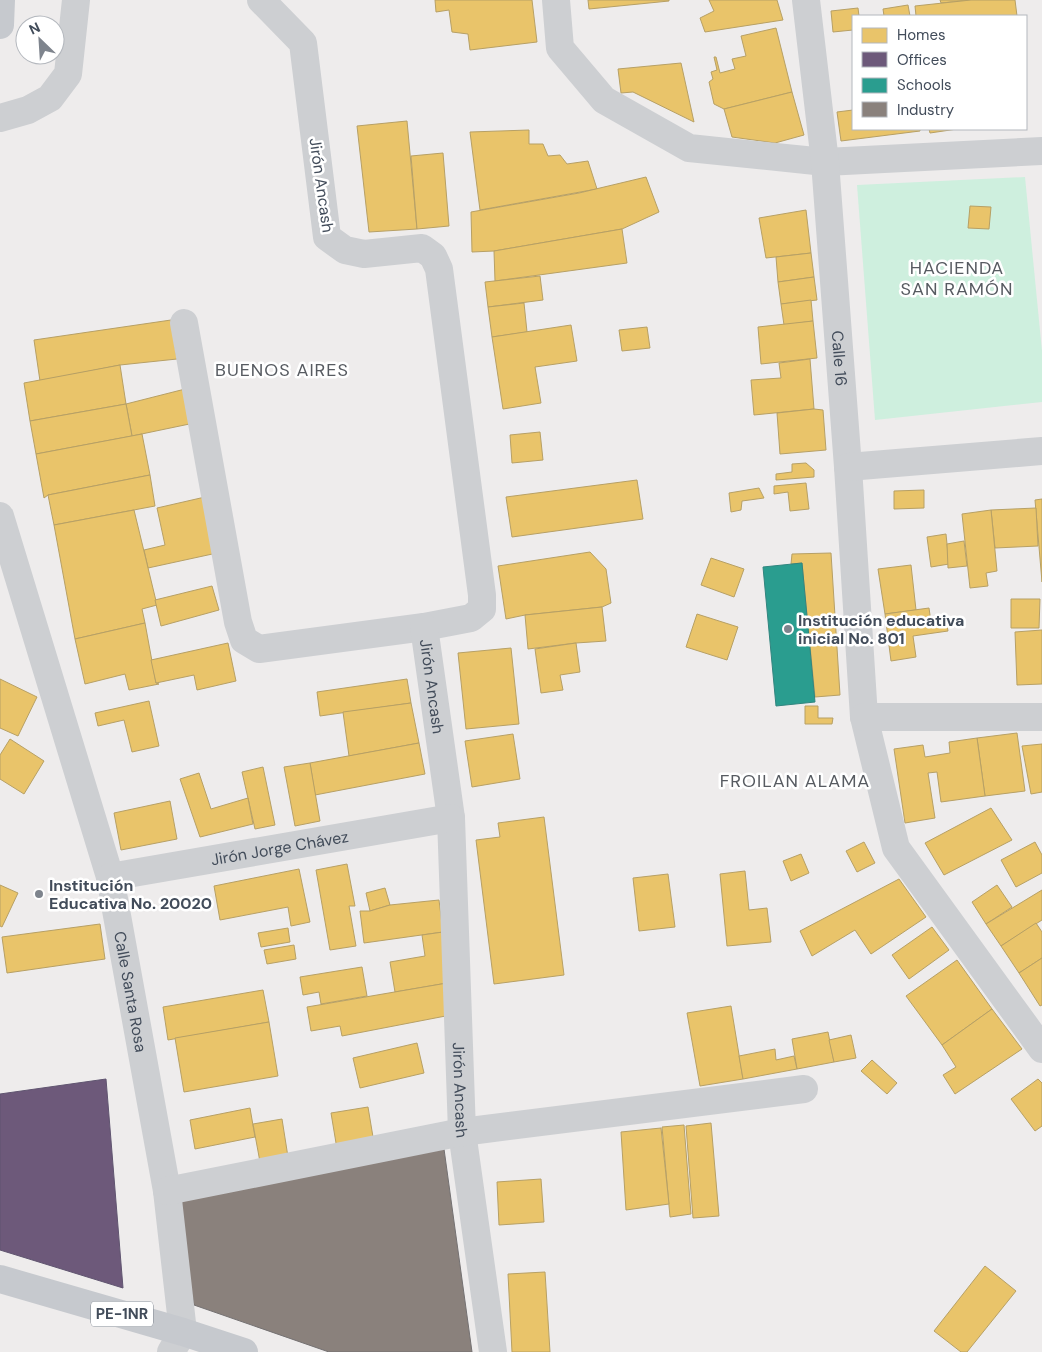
<svg xmlns="http://www.w3.org/2000/svg" width="1042" height="1352" font-family="'DM Sans',sans-serif">
  <style>
    .green { fill: #ceefde }
    .homes { fill: #e9c46a; stroke: #b7a065 }
    .offices { fill: #6d597a; stroke: #605570 }
    .schools { fill: #2a9d8f; stroke: #31857f }
    .industry { fill: #8a817c; stroke: #747172 }
    .lines { fill: none; stroke-linecap: round; stroke-linejoin: round }
    .minor { stroke: #cdcfd2; stroke-width: 28 }
    .primary { stroke: #c6c9ce; stroke-width: 28 }
    .poi-dot { fill: #7e848d; stroke: #fff; stroke-width: 2 }
    .labels { text-anchor: middle; stroke-width: 5; stroke-linejoin: round; paint-order: stroke }
    .shield { fill: #fff; stroke: #7b828c; stroke-width: 1 }
    .shield-label { font-size: 15px; font-weight: bold; fill: #424c5a }
    .street-label { font-size: 16px; fill: #424c5a; stroke: #fff }
    .poi-label { font-size: 16px; font-weight: bold; fill: #424c5a; stroke: #fff; text-anchor: start }
    .neighbourhood-label { font-size: 18px; letter-spacing: 1px; fill: #575b61; stroke: #fff }
  </style>
  <rect width="100%" height="100%" fill="#eeecec"/>
  <!-- green -->
  <path class="green" d="M1025 177 1042 351V402L875 420 857 185Z"/>
  <!-- homes -->
  <g class="homes">
    <path d="M435 0H532L537 42 470 50 468 34 452 32 449 10 436 12Z"/>
    <path d="M588 0H669V1L589 9Z"/>
    <path d="M709 0H777L783 20 705 32 700 18 714 11Z"/>
    <path d="M940 0H971L941 3Z"/>
    <path d="M971 0H1015L1017 16H916L915 6Z"/>
    <path d="M908 5 910 16H884L883 9Z"/>
    <path d="M858 8 859 16H853V30L833 32 831 11Z"/>
    <path d="M776 28 792 92 724 109 714 104 709 82 713 79 711 72 717 70 714 57H716L720 73 735 69 732 59 746 56 741 36Z"/>
    <path d="M681 63 694 122 633 92 621 93 618 69Z"/>
    <path d="M792 92 804 135 775 143 732 137 724 109Z"/>
    <path d="M853 110V129H920V131L841 141 837 112Z"/>
    <path d="M407 121 417 229 369 232 357 126Z"/>
    <path d="M929 129H957L930 133Z"/>
    <path d="M529 130V144H543L548 156 560 155 567 164 588 161 597 189 480 210 470 132Z"/>
    <path d="M443 153 449 226 417 229 411 156Z"/>
    <path d="M646 177 659 212 622 229 494 251 472 252 471 212 579 193Z"/>
    <path d="M970 206 991 207 989 229 968 228Z"/>
    <path d="M806 210 811 253 766 258 759 218Z"/>
    <path d="M622 229 627 263 495 281 494 251Z"/>
    <path d="M811 253 814 277 778 282 776 257Z"/>
    <path d="M540 276 543 300 488 307 485 282Z"/>
    <path d="M814 277 817 300 781 304 778 282Z"/>
    <path d="M811 300 813 321 784 325 781 304Z"/>
    <path d="M524 303 527 332 492 337 488 307Z"/>
    <path d="M171 320 177 359 120 365 40 381 34 340Z"/>
    <path d="M813 321 817 358 761 364 758 327Z"/>
    <path d="M571 325 577 361 535 367 541 403 503 409 492 337Z"/>
    <path d="M647 327 650 348 622 351 619 330Z"/>
    <path d="M810 359 814 409 754 415 751 380 781 378 779 363Z"/>
    <path d="M120 365 126 404 30 421 24 383Z"/>
    <path d="M193 387 199 422 132 436 126 404Z"/>
    <path d="M126 404 132 436 36 454 30 421Z"/>
    <path d="M814 409 823 410 826 450 780 454 777 413Z"/>
    <path d="M540 432 543 460 512 463 510 435Z"/>
    <path d="M142 434 150 475 48 495 44 498 36 454Z"/>
    <path d="M806 463 814 470V477L776 480V474L792 472V464Z"/>
    <path d="M150 475 155 506 54 525 48 495Z"/>
    <path d="M637 480 643 519 512 537 506 497Z"/>
    <path d="M806 483 809 509 790 511 788 492 774 494V486Z"/>
    <path d="M759 488 764 498 742 501 741 510 731 512 729 493Z"/>
    <path d="M924 490V508L894 509V491Z"/>
    <path d="M205 497 217 553 148 568 144 550 165 545 157 508Z"/>
    <path d="M1042 499V582L1035 500Z"/>
    <path d="M1036 508 1038 546 995 548 991 510Z"/>
    <path d="M134 510 157 605 142 609 145 623 75 639 54 525Z"/>
    <path d="M991 510 997 571 986 573 988 586 970 588 962 514Z"/>
    <path d="M946 534 949 564 931 567 927 537Z"/>
    <path d="M964 541 967 566 948 568 947 544Z"/>
    <path d="M590 552 606 569 611 603 602 607 525 615 506 619 498 566Z"/>
    <path d="M831 553 840 695 815 697 802 563 791 564 792 554Z"/>
    <path d="M711 558 744 569 734 597 701 585Z"/>
    <path d="M911 565 916 610 885 614 878 569Z"/>
    <path d="M212 586 219 610 161 626 155 600Z"/>
    <path d="M1011 599H1040L1039 628H1011Z"/>
    <path d="M602 607 606 641 576 643 528 649 525 615Z"/>
    <path d="M929 608 931 622 946 620 948 631 913 636 916 657 891 661 885 614Z"/>
    <path d="M697 614 738 627 727 660 686 647Z"/>
    <path d="M145 623 156 683 159 684 129 690 125 674 85 684 75 639Z"/>
    <path d="M1042 630V684L1017 685 1015 632Z"/>
    <path d="M228 643 236 681 197 690 194 675 156 683 151 660Z"/>
    <path d="M576 643 580 672 560 675 563 690 541 693 535 649Z"/>
    <path d="M511 648 519 724 466 729 458 653Z"/>
    <path d="M0 679 37 697 18 736 0 728Z"/>
    <path d="M407 679 411 703 320 716 317 692Z"/>
    <path d="M149 701 159 746 132 752 124 720 98 726 95 713Z"/>
    <path d="M411 703 419 743 349 756 343 712Z"/>
    <path d="M805 706H818V718H833L832 724H805Z"/>
    <path d="M1017 733 1025 791 985 796 977 738Z"/>
    <path d="M513 734 520 779 472 787 465 741Z"/>
    <path d="M977 738 985 796 941 802 937 772 928 773 935 818 905 823 894 749 923 745 925 757 950 753 949 742Z"/>
    <path d="M10 739 44 761 24 794 0 779V755Z"/>
    <path d="M419 743 425 774 315 795 310 763Z"/>
    <path d="M1042 744V792L1031 794 1022 746Z"/>
    <path d="M310 763 320 821 295 826 284 767Z"/>
    <path d="M263 767 275 825 255 829 242 772Z"/>
    <path d="M199 773 211 809 248 798 253 824 200 837 180 779Z"/>
    <path d="M170 801 177 839 121 850 114 813Z"/>
    <path d="M991 808 1012 840 944 875 925 843Z"/>
    <path d="M544 817 564 975 494 984 476 840 500 837 498 823Z"/>
    <path d="M864 842 875 863 857 872 846 851Z"/>
    <path d="M1035 842 1042 855V873L1016 887 1001 860Z"/>
    <path d="M801 854 809 873 791 881 783 861Z"/>
    <path d="M347 864 355 906H349L356 946 330 950 316 870Z"/>
    <path d="M299 869 310 922 291 926 288 907 220 920 214 886Z"/>
    <path d="M745 871 749 910 767 908 771 942 727 946 720 874Z"/>
    <path d="M668 874 675 927 639 931 633 878Z"/>
    <path d="M899 879 926 917 871 954 855 930 812 956 800 931Z"/>
    <path d="M0 885 18 893 2 927 0 926Z"/>
    <path d="M997 885 1012 907 986 924 972 902Z"/>
    <path d="M385 888 390 905 370 911 366 893Z"/>
    <path d="M1042 890V920L1001 946 986 924Z"/>
    <path d="M439 900 443 932 364 943 360 911H370L390 905Z"/>
    <path d="M1036 923 1042 932V958L1019 973 1001 946Z"/>
    <path d="M100 924 105 959 7 973 2 937Z"/>
    <path d="M932 927 949 950 909 979 892 955Z"/>
    <path d="M288 928 290 942 261 947 258 933Z"/>
    <path d="M443 932 453 982 395 992 390 962 425 956 422 935Z"/>
    <path d="M294 945 296 959 267 964 264 950Z"/>
    <path d="M1042 958V1005L1040 1006 1019 973Z"/>
    <path d="M957 960 992 1009 942 1045 906 996Z"/>
    <path d="M362 967 367 996 321 1004 319 992 303 995 300 977Z"/>
    <path d="M453 982 456 1014 342 1036 340 1026 311 1031 307 1007Z"/>
    <path d="M263 990 269 1022 168 1040 163 1007Z"/>
    <path d="M731 1006 743 1079 700 1086 687 1013Z"/>
    <path d="M992 1009 1022 1049 955 1094 943 1075 956 1067 942 1045Z"/>
    <path d="M269 1022 278 1076 184 1092 175 1038Z"/>
    <path d="M828 1032 834 1062 797 1069 792 1039Z"/>
    <path d="M851 1035 856 1058 834 1062 829 1040Z"/>
    <path d="M417 1043 424 1073 360 1088 353 1058Z"/>
    <path d="M775 1049 776 1060 794 1056 797 1069 743 1079 739 1056Z"/>
    <path d="M872 1060 897 1083 887 1094 861 1071Z"/>
    <path d="M1038 1079 1042 1083V1126L1035 1131 1011 1099Z"/>
    <path d="M368 1107 374 1143 337 1149 331 1113Z"/>
    <path d="M250 1108 255 1137 195 1149 190 1120Z"/>
    <path d="M282 1119 288 1157 260 1162 253 1124Z"/>
    <path d="M711 1123 719 1216 693 1218 686 1126Z"/>
    <path d="M684 1125 691 1214 670 1217 662 1127Z"/>
    <path d="M661 1128 669 1204 626 1210 621 1132Z"/>
    <path d="M404 1166 410 1199 356 1211 349 1177Z"/>
    <path d="M541 1179 544 1222 499 1225 497 1182Z"/>
    <path d="M231 1205 234 1246 202 1248 199 1207Z"/>
    <path d="M235 1247 237 1291 202 1293 200 1249Z"/>
    <path d="M985 1266 1016 1291 967 1352H961L934 1331Z"/>
    <path d="M545 1272 550 1352H512L508 1274Z"/>
  </g>
  <!-- offices -->
  <path class="offices" d="M106 1079 123 1288 0 1250V1094Z"/>
  <!-- schools -->
  <path class="schools" d="M802 563 815 702 776 706 763 567Z"/>
  <!-- industry -->
  <path class="industry" d="M444 1149 472 1352H329L194 1305 175 1201Z"/>
  <g class="lines">
    <!-- minor -->
    <g class="minor">
      <path d="M556 0 560 48 604 100 689 148 825 162 1042 151"/>
      <path id="s1" d="M806 0 825 162 848 467 864 717 896 848 1042 1049"/>
      <path d="M0 118 28 110 50 98 68 74 76 0"/>
      <path d="M184 323 238 622 244 640 259 649 424 627 471 618 482 609V595L439 269 433 256 422 248 364 254 345 250 327 237 303 43 261 0"/>
      <path d="M848 467 1042 451"/>
      <path id="s2" d="M0 516 110 877 167 1191 183 1332 171 1352"/>
      <path id="s3" d="M424 627 451 818 462 1132 493 1352"/>
      <path d="M864 717H1042"/>
      <path id="s4" d="M110 877 451 818"/>
      <path d="M167 1191 462 1132 804 1089"/>
    </g>
    <!-- primary -->
    <g class="primary">
      <path d="M0 25 1 0"/>
      <path d="M0 1279 183 1332 244 1352"/>
    </g>
  </g>
  <!-- markers -->
  <g class="poi-dot">
    <circle cx="788" cy="629" r="5"/>
    <circle cx="39" cy="894" r="5"/>
  </g>
  <g class="labels">
    <!-- shield labels -->
    <rect class="shield" x="91" y="1301.5" width="62" height="25" rx="4"/>
    <g class="shield-label">
      <text x="122" y="1319">PE-1NR</text>
    </g>
    <!-- street labels -->
    <g class="street-label">
      <text transform="translate(322 185) rotate(82)" y="6">Jirón Ancash</text>
      <text dy="6" stroke="none"><textPath href="#s1" startOffset="360">Calle 16</textPath></text>
      <text dy="6" stroke="none"><textPath href="#s3" startOffset="60">Jirón Ancash</textPath></text>
      <text dy="6" stroke="none"><textPath href="#s4" startOffset="172">Jirón Jorge Chávez</textPath></text>
      <text dy="6" stroke="none"><textPath href="#s2" startOffset="494">Calle Santa Rosa</textPath></text>
      <text dy="6" stroke="none"><textPath href="#s3" startOffset="465">Jirón Ancash</textPath></text>
    </g>
    <!-- poi labels -->
    <g class="poi-label">
      <text x="798" y="626">Institución educativa<tspan x="798" dy="18">inicial No. 801</tspan></text>
      <text x="49" y="891">Institución<tspan x="49" dy="18">Educativa No. 20020</tspan></text>
    </g>
    <!-- neighbourhood labels -->
    <g class="neighbourhood-label">
      <text x="957" y="274">HACIENDA<tspan x="957" dy="21">SAN RAMÓN</tspan></text>
      <text x="282" y="376">BUENOS AIRES</text>
      <text x="795" y="787">FROILAN ALAMA</text>
    </g>
  </g>
  <!-- legend -->
  <rect x="852" y="15" width="175" height="115" fill="#ffffff" stroke="#b3b7bd"/>
  <rect x="862" y="28" width="25" height="15" fill="#e9c46a" stroke="#b3b7bd"/>
  <text x="897" y="40" font-size="15" fill="#424c5a">Homes</text>
  <rect x="862" y="52" width="25" height="15" fill="#6d597a" stroke="#b3b7bd"/>
  <text x="897" y="65" font-size="15" fill="#424c5a">Offices</text>
  <rect x="862" y="78" width="25" height="15" fill="#2a9d8f" stroke="#b3b7bd"/>
  <text x="897" y="90" font-size="15" fill="#424c5a">Schools</text>
  <rect x="862" y="102" width="25" height="15" fill="#8a817c" stroke="#b3b7bd"/>
  <text x="897" y="115" font-size="15" fill="#424c5a">Industry</text>
  <!-- north arrow -->
  <g transform="translate(40 40) rotate(335)"><circle r="24" fill="#ffffff" stroke="#b3b7bd"/>
  <path d="M0-4L9 19L0 12L-9 19Z" fill="#7e848d"/>
  <text y="-8" font-size="14" font-weight="bold" text-anchor="middle" fill="#424c5a">N</text>
  </g>
</svg>
